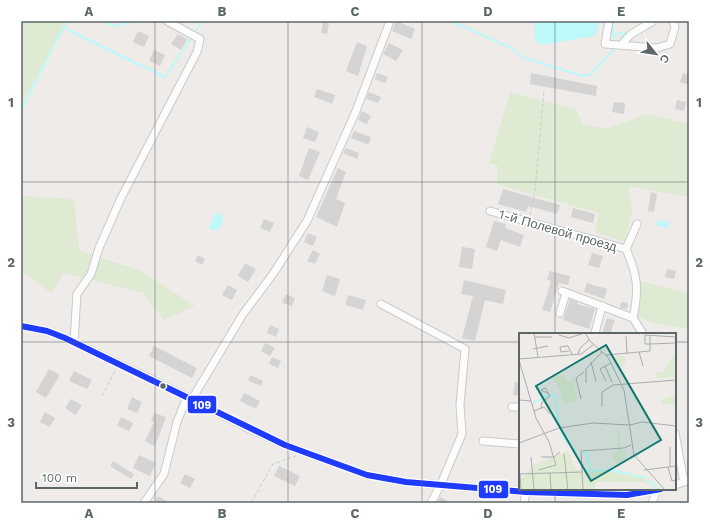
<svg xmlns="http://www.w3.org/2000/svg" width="710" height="524" font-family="'Work Sans',sans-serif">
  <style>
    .green { fill: #dfead3 }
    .water { fill: #bdf9f8 }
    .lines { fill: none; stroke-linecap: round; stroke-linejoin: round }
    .stream { stroke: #bdf9f8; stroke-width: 2 }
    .building { fill: #d6d3d3 }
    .minor-casing { stroke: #c9caca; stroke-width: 9 }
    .path { stroke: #c9cec9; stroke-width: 1; stroke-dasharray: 4 2; stroke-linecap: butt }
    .minor { stroke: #fcfcfc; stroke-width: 7 }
    .bus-1-casing { stroke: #fff; stroke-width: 9 }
    .bus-1 { stroke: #1f3bff; stroke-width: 6 }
    .grid { fill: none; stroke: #5d6768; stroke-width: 1; stroke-opacity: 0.55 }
    .bus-dot { fill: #5d6768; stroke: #fff; stroke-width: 1.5 }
    .labels { text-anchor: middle; stroke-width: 3.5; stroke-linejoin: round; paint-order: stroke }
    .street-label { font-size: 13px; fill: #5d6768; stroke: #fff }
    .inset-river { fill: none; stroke: #bdf9f8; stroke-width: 2 }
    .inset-road { fill: none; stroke: #abaead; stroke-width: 1 }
    .view { fill: #0f766e; fill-opacity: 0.15; stroke: #0f766e; stroke-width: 2 }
    .inset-edge { fill: none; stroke: #5d6768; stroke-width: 2 }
    .line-badge { stroke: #fff; stroke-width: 1.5 }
    .badge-label { font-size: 11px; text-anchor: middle; font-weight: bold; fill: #fff }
    .neatline { fill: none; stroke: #5d6768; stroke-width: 1.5 }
    .grid-label { font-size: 13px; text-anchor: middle; font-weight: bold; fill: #5d6768 }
  </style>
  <rect width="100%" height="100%" fill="#eeebe9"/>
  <!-- green -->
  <g class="green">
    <path d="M21 21H69L21 104Z"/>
    <path d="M510 92 577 110 582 124 607 129 646 114 689 124V192L687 197 629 186 632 212 625 242 595 232 599 213 497 184 498 166 489 163Z"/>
    <path d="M21 196 74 199 79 251 140 270 195 306 164 320 143 293 63 273 51 293 21 271Z"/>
    <path d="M638 280 689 294V329L653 323 636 316Z"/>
  </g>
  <!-- water -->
  <g class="water">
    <path d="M536 21H598L599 26 594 36 542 45 536 42 534 31Z"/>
    <path d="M216 213 223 216 222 225 216 230 212 231 209 227Z"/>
    <path d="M660 220 670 223 668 228 657 226V222Z"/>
  </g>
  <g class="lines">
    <!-- stream -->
    <g class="stream">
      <path d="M103 21 114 26 136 21"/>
      <path d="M451 21 511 48 525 58 583 76 590 75 617 46"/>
      <path d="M613 21V38L617 34 625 32 621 41"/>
      <path d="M63 27 165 77 190 39"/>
      <path d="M196 30 202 21"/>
      <path d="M21 111 66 21"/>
    </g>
  </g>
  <!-- building -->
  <g class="building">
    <path d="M396 21 415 29 411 39 392 31Z"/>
    <path d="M323 22 329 23 327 34 321 33Z"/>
    <path d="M138 31 149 36 144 47 133 42Z"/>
    <path d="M178 34 187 39 181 50 171 44Z"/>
    <path d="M357 42 367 46 358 76 346 71Z"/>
    <path d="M389 43 403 50 396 61 383 54Z"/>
    <path d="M154 50 165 55 160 66 149 61Z"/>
    <path d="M377 73 388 77 385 83 375 79Z"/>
    <path d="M531 73 597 86 596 96 530 84Z"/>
    <path d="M683 73 689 75V85L680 82Z"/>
    <path d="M317 89 335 95 332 104 314 97Z"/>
    <path d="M369 92 381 97 378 103 366 99Z"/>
    <path d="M677 100 686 102 684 111 675 109Z"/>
    <path d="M614 102 625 103 624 114 612 112Z"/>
    <path d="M362 111 371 116 367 124 358 120Z"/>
    <path d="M307 127 319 132 315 142 303 138Z"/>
    <path d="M354 131 371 137 369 145 351 138Z"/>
    <path d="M309 148 320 152 308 180 299 176Z"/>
    <path d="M346 148 359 153 357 159 343 153Z"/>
    <path d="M338 168 346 172 336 199 345 203 337 227 316 217Z"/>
    <path d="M503 189 560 205 557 214 528 206 526 212 498 204Z"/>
    <path d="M651 192 657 194 654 212 648 211Z"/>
    <path d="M573 208 595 214 593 223 571 217Z"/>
    <path d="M264 219 274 223 270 232 260 228Z"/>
    <path d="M494 221 506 224 505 228 524 235 520 247 501 240 497 251 486 247Z"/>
    <path d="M308 233 317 237 313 246 304 242Z"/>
    <path d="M462 247 475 249 472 269 459 267Z"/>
    <path d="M313 250 320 254 315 264 307 261Z"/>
    <path d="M592 253 603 256 599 268 588 265Z"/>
    <path d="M198 255 205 259 202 265 195 261Z"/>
    <path d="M245 263 256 269 248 282 238 276Z"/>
    <path d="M667 269 676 271 674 279 665 277Z"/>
    <path d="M550 271 570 276 568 285 559 283 550 312 542 310 551 281 547 280Z"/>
    <path d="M327 275 340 279 335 296 322 291Z"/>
    <path d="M464 280 506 290 503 304 485 300 475 341 462 338 473 296 461 294Z"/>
    <path d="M587 283 607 289 604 299 584 292Z"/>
    <path d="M228 285 237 290 232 300 222 295Z"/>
    <path d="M286 294 295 298 292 306 282 303Z"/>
    <path d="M348 295 366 300 363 310 345 305Z"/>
    <path d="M570 299 578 302 577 304 595 309 589 329 563 320Z"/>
    <path d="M621 302 628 303 627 309 620 308Z"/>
    <path d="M607 318 615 320 610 334H602Z"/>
    <path d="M270 325 279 329 276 337 267 333Z"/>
    <path d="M265 343 275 348 270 356 261 351Z"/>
    <path d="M154 346 197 368 192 378 149 356Z"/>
    <path d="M272 357 281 361 278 368 269 364Z"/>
    <path d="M49 369 60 375 46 398 36 392Z"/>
    <path d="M74 371 92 380 87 389 69 381Z"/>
    <path d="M250 375 263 381 261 386 248 381Z"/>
    <path d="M515 382 520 383V396L513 395Z"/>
    <path d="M244 393 260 401 256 409 240 401Z"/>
    <path d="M132 397 142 402 137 413 127 409Z"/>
    <path d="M71 399 82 405 76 415 65 408Z"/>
    <path d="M45 412 55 418 50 427 40 422Z"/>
    <path d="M154 413 166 417 155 446 145 441 154 422 151 421Z"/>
    <path d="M121 417 133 423 129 431 117 426Z"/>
    <path d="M139 455 156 463 150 476 133 468Z"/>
    <path d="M113 461 134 474 131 479 110 466Z"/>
    <path d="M279 466 300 476 295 486 274 476Z"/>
    <path d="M185 474 195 479 190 488 180 483Z"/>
    <path d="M158 496 170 503H154Z"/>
    <path d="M440 497 452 503H437Z"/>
  </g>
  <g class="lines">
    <defs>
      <g id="minor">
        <path d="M609 21 605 44 657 48 670 44 675 27 673 21"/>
        <path d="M621 45 630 35 653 21"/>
        <path d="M490 211 626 249C638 276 639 290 633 318"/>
        <path d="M626 249 637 224"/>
        <path d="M562 291 633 318 643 334"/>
        <path d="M381 304 465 349 460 405 462 434 441 484 431 503"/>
        <path d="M560 313 566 293"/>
        <path d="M21 326 47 331 65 338 155 381 250 429 285 445 367 475 406 482 526 492 627 495 661 489"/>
        <path d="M595 333 602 306"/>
        <path d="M74 342 77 294 91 274 99 248 121 198 197 52 200 39 167 21"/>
        <path d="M512 407H520"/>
        <path d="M675 433 684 482"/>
        <path d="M483 441 520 444"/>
        <path d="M675 485 689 480"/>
        <path d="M144 503 164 474 177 422 185 402 192 399 243 314 273 274 307 221 356 111 390 21"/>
        <path d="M524 503 526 492"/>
        <path d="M652 503 657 490"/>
      </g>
    </defs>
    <!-- minor casing -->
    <use href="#minor" class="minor-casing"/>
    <!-- path -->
    <g class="path">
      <path d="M530 215 535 191 544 91"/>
      <path d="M102 396 115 371"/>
      <path d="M251 503 273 464 296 456"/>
    </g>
    <!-- minor -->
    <use href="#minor" class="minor"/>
    <defs>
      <path id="bus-1" d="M21 326 47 331 65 338 285 445 367 475 406 482 526 492 627 495 661 489"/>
    </defs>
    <!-- bus-1 casing -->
    <use href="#bus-1" class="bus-1-casing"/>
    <!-- bus-1 -->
    <use href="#bus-1" class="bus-1"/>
  </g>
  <!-- grid -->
  <path class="grid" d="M155 21V503M288 21V503M422 21V503M555 21V334M21 182H689M21 342H520M675 342H689M555 489V503"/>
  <!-- markers -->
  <circle class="bus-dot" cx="163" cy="386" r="3.5"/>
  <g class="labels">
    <!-- street labels -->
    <g class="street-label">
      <text transform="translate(558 230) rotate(16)" y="5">1-й Полевой проезд</text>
    </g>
  </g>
  <!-- overview -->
  <g transform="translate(519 333)">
    <rect width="157" height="157" fill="#eeebe9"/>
    <path d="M154 22H157V44L138 45 137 40 145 38ZM95.5 28a5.5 5.5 0 1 1 11 0a5.5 5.5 0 1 1-11 0ZM45 41 48 49 56 45 57 50 54 51 58 67 45 72 43 60 34 44ZM152 63H157V72L143 70 142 67ZM98 98 102 101 100 106 103 118H107L106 127 102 131 97 130 93 123 99 118ZM49 118 57 137H85L126 145 129 152 124 149H77L76 157H0V145H4L14 132Z" fill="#dfead3"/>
    <path class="inset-river" d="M14 70 29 63 28 62 36 63 41 94M42 96 45 106 58 120M63 120H69L70 137M89 137 113 141M64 138 88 137M115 142 128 145M130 147 140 157"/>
    <path class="inset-road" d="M15 0 19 24M66 0 72 9 89 24 105 57 115 122 146 157M40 2 50 5 65 0M107 3 108 20M16 4H33M131 11H126V2L157 4M131 11 157 10M14 16 29 13M50 18 42 19 41 14 49 13 53 21M120 19 124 33M59 21 61 15 70 7M87 22 131 18V3M0 26 62 21 74 12M0 27 17 85 30 109 37 132 20 137M72 29 77 48M86 33 93 49M87 48 81 36 92 30M67 50V36L83 19M62 66 57 45 65 39M0 67 12 68M83 73V59L94 52 157 47M22 75 23 69 31 63 28 58 27 56 26 55 22 57 30 61M15 78 25 74 31 81M0 110 40 95 74 90 111 92 123 89 157 93M151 114V133M45 121 49 157M12 124 15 157M22 124H35L41 119M149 134 153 148 157 147M125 137 157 133M31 140 32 157M0 141 63 139M1 141 2 157M64 157 62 118 105 115 112 112"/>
    <path class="view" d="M87 12 142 107 72 148 17 53Z"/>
    <rect width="157" height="157" class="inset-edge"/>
  </g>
  <g class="line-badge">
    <rect x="187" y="395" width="30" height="19" rx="4" fill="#1f3bff"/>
    <rect x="478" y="480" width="31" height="19" rx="4" fill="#1f3bff"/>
  </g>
  <g class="badge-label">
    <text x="202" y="409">109</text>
    <text x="493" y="493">109</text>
  </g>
  <!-- border -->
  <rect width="710" height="524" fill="none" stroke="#ffffff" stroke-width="44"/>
  <!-- north arrow -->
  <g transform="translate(656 54) rotate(120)" stroke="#ffffff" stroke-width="3" paint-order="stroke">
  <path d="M0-3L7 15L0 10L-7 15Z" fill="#5d6768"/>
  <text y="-6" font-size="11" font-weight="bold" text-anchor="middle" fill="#5d6768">С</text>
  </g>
  <!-- scale -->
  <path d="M36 482v6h101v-6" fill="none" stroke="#5d6768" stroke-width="2"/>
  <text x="42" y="482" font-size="12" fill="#5d6768" stroke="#ffffff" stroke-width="3" paint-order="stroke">100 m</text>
  <rect x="22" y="22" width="666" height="480" class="neatline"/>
  <g class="grid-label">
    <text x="89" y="16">A</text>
    <text x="222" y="16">B</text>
    <text x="355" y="16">C</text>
    <text x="488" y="16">D</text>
    <text x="621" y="16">E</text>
    <text x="11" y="107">1</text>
    <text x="699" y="107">1</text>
    <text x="11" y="267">2</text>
    <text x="699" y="267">2</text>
    <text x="11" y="427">3</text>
    <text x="699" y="427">3</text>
    <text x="89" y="518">A</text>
    <text x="222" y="518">B</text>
    <text x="355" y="518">C</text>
    <text x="488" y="518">D</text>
    <text x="621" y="518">E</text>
  </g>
</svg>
